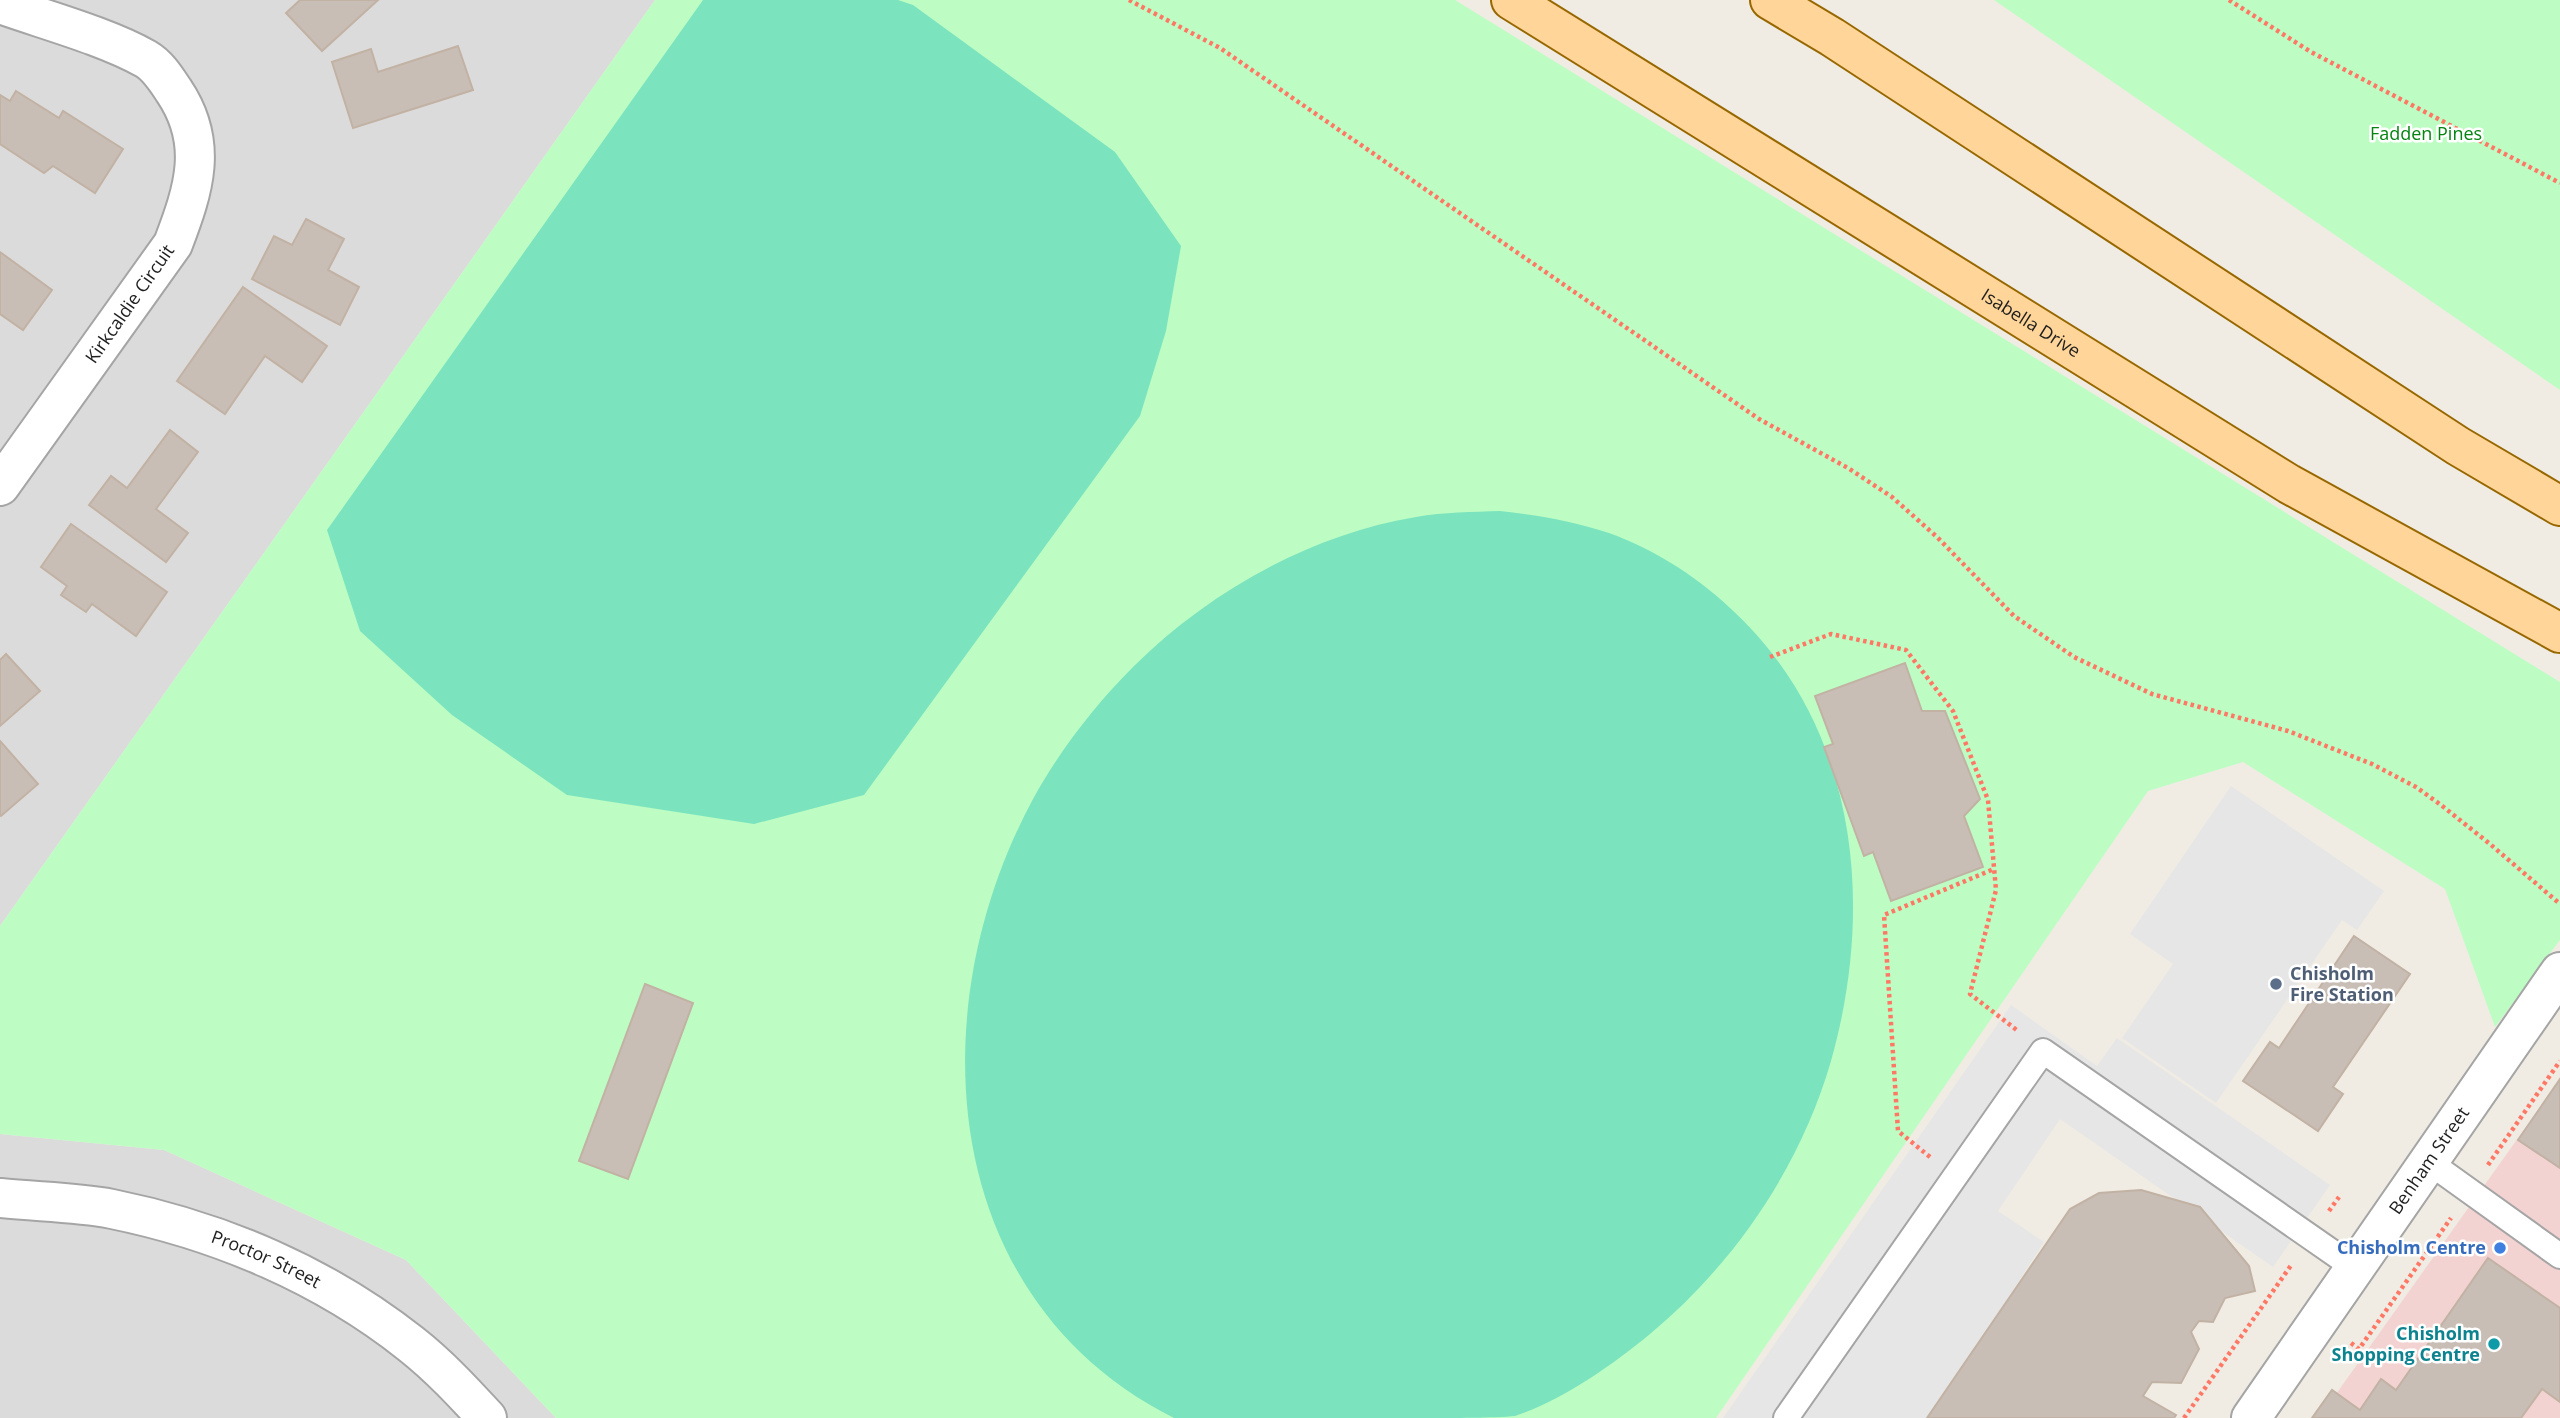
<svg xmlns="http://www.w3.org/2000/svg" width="2560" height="1418" font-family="'Open Sans',sans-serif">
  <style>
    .residential { fill: #dcdbdb }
    .commercial { fill: #f2d3d1 }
    .park { fill: #bdfdc3 }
    .pitch { fill: #7be4be }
    .parking { fill: #e6e6e6 }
    .building { fill: #c8beb6; stroke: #c2b2a4; stroke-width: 2 }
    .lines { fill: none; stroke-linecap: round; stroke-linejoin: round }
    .service-casing { stroke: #a5a5a5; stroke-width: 28 }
    .minor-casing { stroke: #a5a5a5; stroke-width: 42 }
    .primary-casing { stroke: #986800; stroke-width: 42 }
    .path { stroke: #ff7765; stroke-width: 4.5; stroke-dasharray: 3.5 3.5; stroke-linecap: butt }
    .service { stroke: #fff; stroke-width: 24 }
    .minor { stroke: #fff; stroke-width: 38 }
    .primary { stroke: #ffd599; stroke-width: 38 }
    .service-dot { fill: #5c6f8a; stroke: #fff; stroke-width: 2.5 }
    .shop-dot { fill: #3f7fe0; stroke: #fff; stroke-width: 2.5 }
    .culture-dot { fill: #0f9aa8; stroke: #fff; stroke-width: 2.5 }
    .labels { text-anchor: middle; stroke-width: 5; stroke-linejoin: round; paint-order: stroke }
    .park-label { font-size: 18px; fill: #048411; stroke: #fff }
    .street-label { font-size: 18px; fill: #1e1e1e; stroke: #fff }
    .service-label { font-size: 18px; font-weight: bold; fill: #4e5e75; stroke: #fff; text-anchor: start }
    .shop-label { font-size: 18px; font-weight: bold; fill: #366cbe; stroke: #fff; text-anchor: end }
    .culture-label { font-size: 18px; font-weight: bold; fill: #0d838f; stroke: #fff; text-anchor: end }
  </style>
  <rect width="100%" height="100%" fill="#f0ece3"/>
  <!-- residential -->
  <g class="residential">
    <path d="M0 0H655L0 926Z"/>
    <path d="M0 1134 164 1150 406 1260 556 1418H0Z"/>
  </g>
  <!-- commercial -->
  <path class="commercial" d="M2560 1079V1418H2319Z"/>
  <!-- park -->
  <g class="park">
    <path d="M655 0H1455L2560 682V940L2495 1027 2445 889 2243 762 2148 791 1716 1418H556L406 1260 164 1150 0 1134V926Z"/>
    <path d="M1994 0H2560V390Z"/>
  </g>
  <!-- pitch -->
  <g class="pitch">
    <path d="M703 0H898L913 5 1115 152 1181 246 1166 331 1140 416 864 795 754 824 567 795 452 715 360 631 327 530Z"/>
    <path d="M1500 511C1537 515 1573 521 1609 533 1653 549 1695 575 1729 607 1857 723 1876 902 1831 1061 1800 1168 1734 1264 1650 1334 1611 1366 1563 1400 1515 1416 1496 1418 1450 1418 1428 1418 1343 1418 1259 1418 1174 1418 939 1300 918 1012 1033 799 1060 750 1095 705 1134 666 1210 591 1312 534 1416 517 1444 512 1472 512 1500 511Z"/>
  </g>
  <!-- parking -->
  <g class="parking">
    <path d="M2231 786 2384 891 2357 930 2342 920 2216 1103 2122 1038 2173 964 2130 934Z"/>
    <path d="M2011 1005 2097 1066 2117 1038 2330 1185 2273 1267 2060 1119 1998 1211 2044 1242 1931 1418H1723Z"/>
  </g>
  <!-- building -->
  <g class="building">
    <path d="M300 0H378L322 51 286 13Z"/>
    <path d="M458 46 473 90 353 128 332 62 371 49 378 72Z"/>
    <path d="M16 91 59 118 63 111 123 149 95 193 53 166 44 173 0 144V95L10 101Z"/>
    <path d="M306 219 344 239 328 270 359 287 340 325 252 279 274 236 292 245Z"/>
    <path d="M0 252 52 290 23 330 0 314Z"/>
    <path d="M243 287 327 346 302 382 265 356 225 414 177 381Z"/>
    <path d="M170 430 198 452 156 509 188 533 166 562 89 505 111 476 127 488Z"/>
    <path d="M71 524 167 592 136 636 92 604 86 612 61 595 67 586 41 567Z"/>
    <path d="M6 654 40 691 0 726V660Z"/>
    <path d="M1905 663 1922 711H1945L1980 799 1964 816 1983 867 1891 901 1873 852 1864 856 1824 747 1833 744 1815 696Z"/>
    <path d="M0 741 38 784 1 816 0 815Z"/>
    <path d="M2354 936 2410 974 2333 1087 2343 1094 2318 1131 2243 1081 2270 1042 2279 1048Z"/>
    <path d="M645 984 693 1003 628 1179 579 1161Z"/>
    <path d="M2560 1079V1168L2518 1140Z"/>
    <path d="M2141 1190 2200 1207 2249 1266 2255 1291 2225 1298 2213 1322 2199 1321 2191 1332 2199 1349 2181 1383 2152 1382 2143 1396 2176 1415 2174 1418H1927L2070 1209 2099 1193Z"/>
    <path d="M2488 1258 2560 1308V1402L2542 1389 2521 1418H2312L2332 1390 2360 1410 2381 1379 2396 1390Z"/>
  </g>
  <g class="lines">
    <defs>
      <g id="service">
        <path d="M2429 1162 2560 1256"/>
        <path d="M1786 1418 2043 1051 2355 1268"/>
      </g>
      <g id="minor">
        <path d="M0 4C45 20 105 36 146 59 158 66 166 79 174 91 209 143 194 189 173 244L0 486"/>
        <path id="s1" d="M0 1198C37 1202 76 1202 112 1209 220 1231 324 1275 411 1344 439 1366 463 1392 487 1418"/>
        <path id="s2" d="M2251 1418 2560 972"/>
      </g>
      <g id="primary">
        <path id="s3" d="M1511 0 2289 484 2560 633"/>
        <path d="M1770 0 1832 37 2458 446 2560 506"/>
      </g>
    </defs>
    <!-- service casing -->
    <use href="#service" class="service-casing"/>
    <!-- minor casing -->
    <use href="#minor" class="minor-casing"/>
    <!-- primary casing -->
    <use href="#primary" class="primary-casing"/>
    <!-- path -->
    <g class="path">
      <path d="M1129 0 1220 48 1759 419 1848 468 1892 497 1937 537 2014 616 2074 657 2152 694 2288 731 2372 764 2416 787 2441 805 2490 844 2560 904"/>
      <path d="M2229 0 2311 52 2560 183"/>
      <path d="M1770 657 1831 634 1906 650 1953 711 1988 800 1996 890 1970 994 2018 1031"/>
      <path d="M1930 1157 1898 1131 1884 915 1994 869"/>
      <path d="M2488 1165 2560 1061"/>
      <path d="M2329 1211 2339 1197"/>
      <path d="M2351 1343 2359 1349 2451 1218"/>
      <path d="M2184 1418 2292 1264"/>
    </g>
    <!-- service -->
    <use href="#service" class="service"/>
    <!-- minor -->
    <use href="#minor" class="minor"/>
    <!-- primary -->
    <use href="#primary" class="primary"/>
  </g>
  <!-- markers -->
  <circle class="service-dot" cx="2276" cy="984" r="7"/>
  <circle class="shop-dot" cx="2500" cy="1248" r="7"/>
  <circle class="culture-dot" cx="2494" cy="1344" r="7"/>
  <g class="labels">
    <!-- park labels -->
    <g class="park-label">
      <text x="2426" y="140">Fadden Pines</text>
    </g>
    <!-- street labels -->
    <g class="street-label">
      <text transform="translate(130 304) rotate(-55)" y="6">Kirkcaldie Circuit</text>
      <text dy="6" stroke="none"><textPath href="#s3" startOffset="612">Isabella Drive</textPath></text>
      <text dy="6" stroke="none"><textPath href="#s2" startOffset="313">Benham Street</textPath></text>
      <text dy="6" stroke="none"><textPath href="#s1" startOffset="275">Proctor Street</textPath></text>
    </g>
    <!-- service labels -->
    <g class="service-label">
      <text x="2290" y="980">Chisholm<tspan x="2290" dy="21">Fire Station</tspan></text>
    </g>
    <!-- shop labels -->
    <g class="shop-label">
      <text x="2486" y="1254">Chisholm Centre</text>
    </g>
    <!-- culture labels -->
    <g class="culture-label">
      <text x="2480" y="1340">Chisholm<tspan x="2480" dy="21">Shopping Centre</tspan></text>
    </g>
  </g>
</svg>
